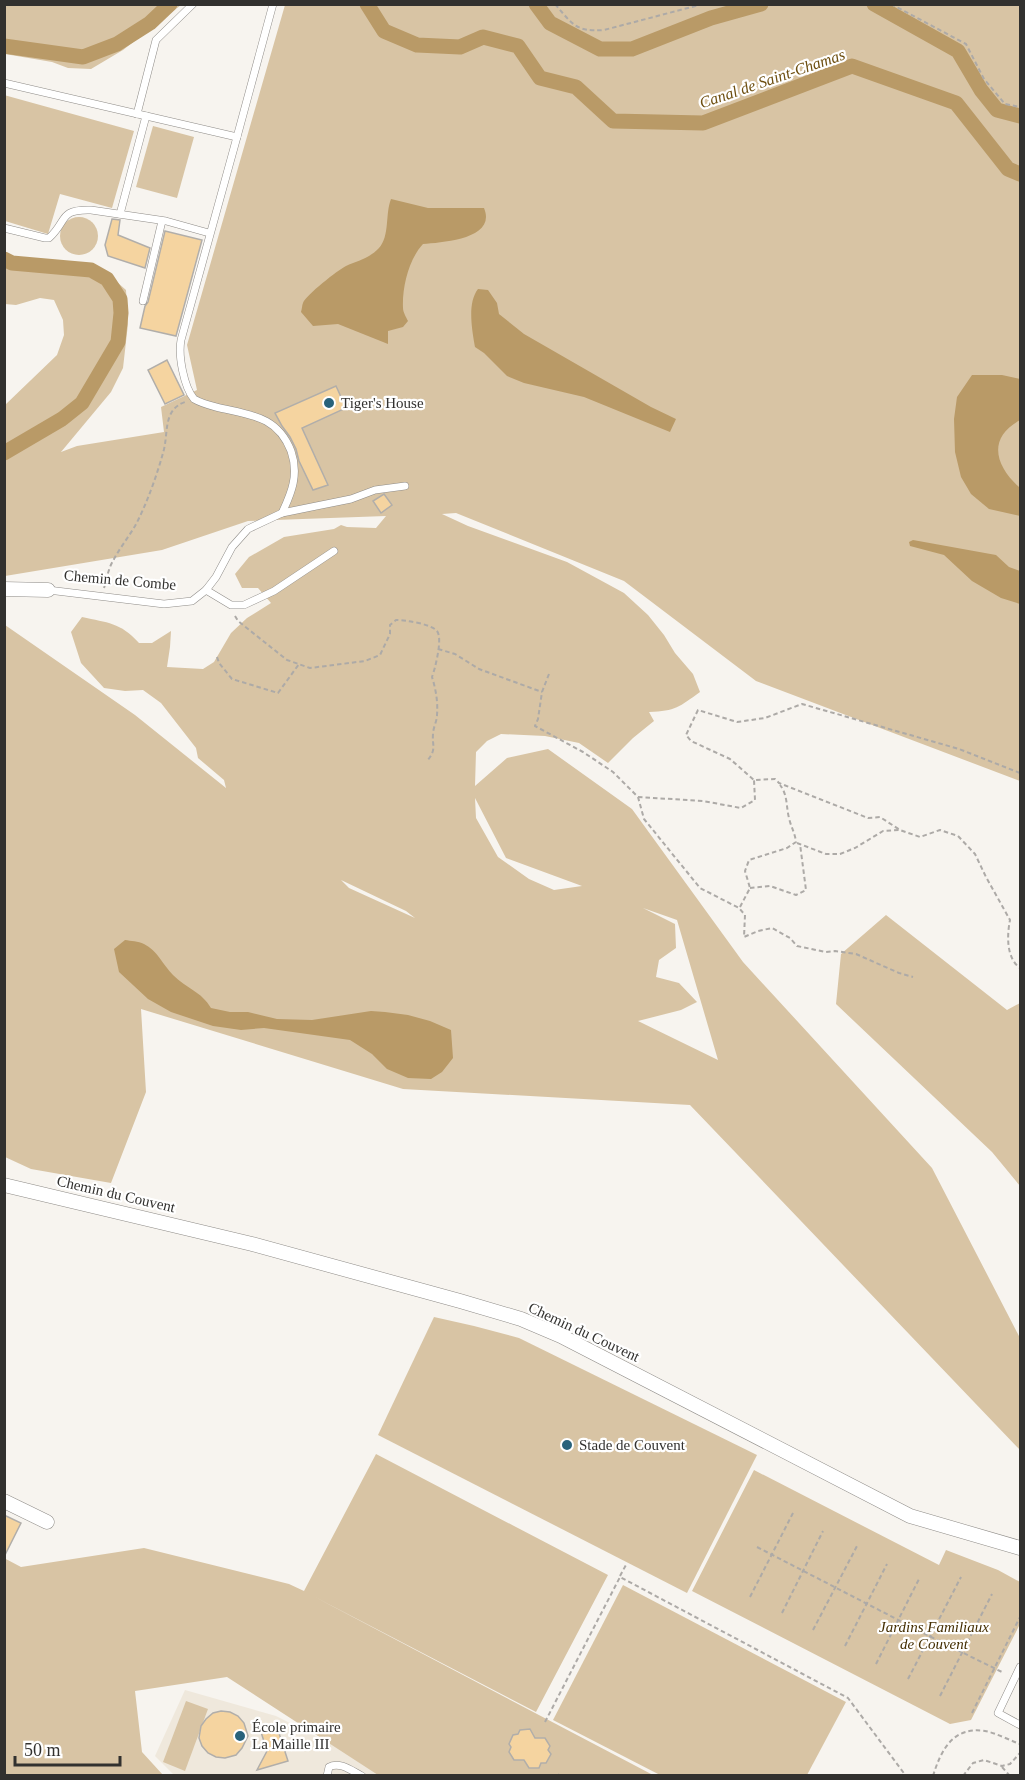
<svg xmlns="http://www.w3.org/2000/svg" width="1025" height="1780" font-family="'Times New Roman',serif">
  <style>
    .built { fill: #efe8dc }
    .green { fill: #d8c4a4; fill-rule: evenodd }
    .water { fill: #b99a67 }
    .lines { fill: none; stroke-linecap: round; stroke-linejoin: round }
    .canal { stroke: #b99a67; stroke-width: 15 }
    .building { fill: #f5d4a0; stroke: #b1aeaa; stroke-width: 1.5 }
    .service-casing { stroke: #8f8c88; stroke-width: 8 }
    .minor-casing { stroke: #8f8c88; stroke-width: 15 }
    .path { stroke: #adaaa7; stroke-width: 2; stroke-dasharray: 4.5 3; stroke-linecap: butt }
    .service { stroke: #fff; stroke-width: 7 }
    .minor { stroke: #fff; stroke-width: 14 }
    .poi-dot { fill: #28627b; stroke: #fff; stroke-width: 2 }
    .labels { text-anchor: middle; stroke-width: 4.5; stroke-linejoin: round; paint-order: stroke }
    .poi-label { font-size: 15px; fill: #32312f; stroke: #fff; text-anchor: start }
    .street-label { font-size: 15px; fill: #32312f; stroke: #fff }
    .park-label { font-size: 15px; font-style: italic; fill: #442e02; stroke: #fff }
    .water-label { font-size: 16px; font-style: italic; fill: #6d4e0f; stroke: #fff }
  </style>
  <rect width="100%" height="100%" fill="#f7f4ef"/>
  <!-- built -->
  <path class="built" d="M185 1690 276 1716 393 1775H174L155 1756Z"/>
  <!-- green -->
  <g class="green">
    <path d="M4 5 5 4 181 5 123 50 91 69 68 68 52 62 5 54Z"/>
    <path d="M285 5H1020V781L756 681 624 581 456 513 442 514 468 526 567 562 624 593 648 615 664 635 675 653 693 674 700 692C679 707 676 711 649 712L654 721 633 738 608 763 579 743 545 736 501 734 487 741 476 752 475 786 507 758 548 749 632 809 743 962 932 1168 1020 1338V1450L690 1105 403 1089 141 1009 146 1092 111 1183 31 1169 5 1157V625L135 715 226 788 224 780 198 758 196 748 161 703 143 690 125 691 104 688 81 663 71 632 82 617C108 623 120 622 139 643H152L171 631 170 647 167 667 203 669 214 662 231 633 247 618 271 603 258 588H242L235 574 249 557 284 537 334 529 341 525 347 527 376 528 386 516 248 521 162 550 5 576V405L57 355 64 335 63 320 54 300 40 298 16 305 5 304V263L11 267 99 268 109 275 126 290 128 324 123 368 111 392 61 452 77 446 164 432 161 407 197 390 187 345ZM475 798 506 858 582 886 554 890 529 879 498 857 476 818ZM341 880 406 911 415 918 349 888ZM643 908 677 920 718 1060 638 1021 681 1010 697 1002 679 983 656 977 659 960 676 948 675 924Z"/>
    <path d="M4 95 134 131 112 208 60 194 48 234 5 221Z"/>
    <path d="M153 126 194 137 177 198 136 187Z"/>
    <circle cx="79" cy="236" r="19"/>
    <path d="M886 915 1007 1010 1020 1003V1186L992 1152 836 1004 841 954Z"/>
    <path d="M434 1317 474 1326 519 1338 757 1455 687 1593 378 1435Z"/>
    <path d="M376 1454 608 1575 536 1712 313 1596 653 1775H378L227 1677 135 1691 142 1752 163 1775H5L4 1558 21 1567 144 1548 289 1584 304 1591Z"/>
    <path d="M754 1470 939 1565 946 1550 998 1570 1020 1582V1624L971 1720 950 1724 692 1591Z"/>
    <path d="M623 1585 846 1702 807 1775H660L553 1720Z"/>
    <path d="M186 1701 208 1709 185 1771 163 1762Z"/>
  </g>
  <!-- water -->
  <g class="water">
    <path d="M391 199 428 208H484C497 239 443 242 423 244 409 259 402 287 403 308 403 312 406 317 408 321L403 327 388 331V344L338 324 313 326 301 312C302 309 302 305 303 303 306 295 338 270 346 266 357 261 370 258 379 248 390 236 385 214 391 199Z"/>
    <path d="M478 289 488 290 497 303 499 314 524 334 651 407 676 419 670 432 584 397 524 383 507 376 484 353 475 347C472 330 467 303 478 289Z"/>
    <path d="M972 375H1002L1020 379V420C987 438 995 466 1020 488V516L989 509 971 494 961 477 955 452 954 419 957 397Z"/>
    <path d="M913 540 996 555 1009 567 1020 571V604L1001 598 972 581 944 555 910 546 909 542Z"/>
    <path d="M125 940C131 941 138 941 144 944 157 950 163 965 173 975 186 988 202 992 211 1008L230 1012H248L277 1019 312 1020 371 1011 385 1012 408 1015 430 1021 451 1030 453 1058 442 1072 431 1079 408 1078 387 1069 372 1054 350 1040 264 1028 241 1030 213 1026 171 1012 148 999 119 972 114 949Z"/>
  </g>
  <g class="lines">
    <!-- canal -->
    <g class="canal">
      <path d="M367 4 384 31 417 45 460 47 483 37 518 46 540 78 576 87 613 121 703 123 852 66 956 103 1008 169 1020 174"/>
      <path d="M536 4 550 23 600 49H632L711 18 761 4"/>
      <path d="M874 4 958 51 981 90 997 110 1020 116"/>
      <path d="M4 46 83 57 117 44 150 23 170 4"/>
      <path d="M4 259 12 263 91 270 107 279 120 299 121 313 118 342 82 403 62 419 4 453"/>
    </g>
  </g>
  <!-- building -->
  <g class="building">
    <path d="M112 219 120 220 118 235 150 248 145 268 108 256 105 245Z"/>
    <path d="M165 231 202 240 176 336 140 328 145 306 148 302Z"/>
    <path d="M167 360 184 395 165 404 148 370Z"/>
    <path d="M336 386 346 408 302 428 328 485 313 490 299 461 296 449 290 437 282 426 275 413Z"/>
    <path d="M384 494 392 505 381 513 373 501Z"/>
    <path d="M4 1515 21 1523 4 1557Z"/>
    <path d="M221 1711 230 1712 238 1716 244 1723 248 1736 242 1748 236 1755 225 1758 216 1757 208 1753 202 1746 199 1738 201 1726 206 1719 213 1713Z"/>
    <path d="M277 1727 288 1761 257 1770 267 1751 261 1732Z"/>
    <path d="M530 1729 535 1738H545L550 1746 548 1750 551 1754 546 1763H541L539 1768H529L524 1760H514L509 1752 511 1747 509 1744 513 1735 518 1734 520 1730Z"/>
  </g>
  <g class="lines">
    <defs>
      <g id="service">
        <path d="M4 83 237 137 181 340C178 356 184 387 194 399 201 403 208 405 216 407 249 415 277 415 291 451 299 474 292 492 282 513"/>
        <path d="M137 114 156 40 193 4"/>
        <path d="M237 137 273 4"/>
        <path d="M120 214 146 116"/>
        <path d="M4 228 45 238H49C68 221 58 209 91 210L166 221 209 233"/>
        <path d="M143 301 162 221"/>
        <path d="M48 590 164 604 192 601 206 590 216 577 232 547 248 529 282 513 351 499 375 490 405 486"/>
        <path d="M206 590 231 605H244L274 591 334 551"/>
        <path d="M1020 1667 998 1713 1020 1725"/>
        <path d="M327 1776 329 1767C340 1761 352 1771 362 1776"/>
      </g>
      <g id="minor">
        <path d="M4 589 48 590"/>
        <path d="M4 1185 252 1244 460 1301 521 1319 561 1336 910 1516 1020 1548"/>
        <path d="M4 1501 47 1522"/>
      </g>
    </defs>
    <!-- service casing -->
    <use href="#service" class="service-casing"/>
    <!-- minor casing -->
    <use href="#minor" class="minor-casing"/>
    <!-- path -->
    <g class="path">
      <path d="M555 4C573 25 576 32 604 30L703 4"/>
      <path d="M891 4 966 44 984 79 1005 104 1020 107"/>
      <path d="M104 588C107 579 108 569 113 561 119 549 128 538 135 526 146 506 157 475 163 453 169 434 162 410 185 402"/>
      <path d="M235 616 238 621 287 660 310 668 365 661 380 655 390 634V625L396 620C406 620 431 624 437 631 443 638 435 669 432 677 436 690 438 702 437 715 437 721 433 728 433 734 432 746 437 749 427 761"/>
      <path d="M438 649 455 654 479 669 542 692"/>
      <path d="M217 657 219 663 232 679 278 693 299 664"/>
      <path d="M549 674 542 692 538 719 535 726 583 752 613 772 638 797 644 819 700 888 739 908 745 915 744 937 758 931 772 928 790 938 797 946 826 952 835 951 856 954 899 973 913 977"/>
      <path d="M1020 773 959 749 802 704 765 718 737 722 698 710 686 735 691 741 730 759 754 780 775 779 779 783 868 818 880 817 900 830 920 837 940 830 958 836 975 854 986 877 1010 920C1007 935 1006 958 1020 968"/>
      <path d="M638 797 703 801 741 808 755 800 754 780"/>
      <path d="M797 843 826 854H840L855 848 883 831 900 830"/>
      <path d="M750 888 770 886 796 895 806 890 800 844"/>
      <path d="M740 907 750 888 745 871 749 860 787 848 796 842C795 833 791 827 789 818 786 807 788 795 780 785"/>
      <path d="M757 1547 939 1641 1004 1673"/>
      <path d="M620 1576 627 1563"/>
      <path d="M750 1597 793 1513"/>
      <path d="M782 1613 823 1531"/>
      <path d="M813 1630 857 1546"/>
      <path d="M845 1646 887 1564"/>
      <path d="M876 1664 919 1579"/>
      <path d="M908 1679 961 1577"/>
      <path d="M940 1696 992 1594"/>
      <path d="M972 1713 1020 1617"/>
      <path d="M545 1722 620 1577 848 1698 906 1776"/>
      <path d="M1002 1767 1010 1776"/>
      <path d="M558 1774 559 1776"/>
      <path d="M933 1776C941 1750 953 1726 985 1731 996 1733 1009 1740 1020 1744"/>
      <path d="M963 1776 973 1763 984 1760 1002 1766 1010 1764 1020 1753"/>
    </g>
    <!-- service -->
    <use href="#service" class="service"/>
    <!-- minor -->
    <use href="#minor" class="minor"/>
  </g>
  <!-- markers -->
  <g class="poi-dot">
    <circle cx="329" cy="403" r="6"/>
    <circle cx="567" cy="1445" r="6"/>
    <circle cx="240" cy="1736" r="6"/>
  </g>
  <g class="labels">
    <!-- poi labels -->
    <g class="poi-label">
      <text x="341" y="408">Tiger's House</text>
      <text x="579" y="1450">Stade de Couvent</text>
      <text x="252" y="1732">École primaire<tspan x="252" dy="17">La Maille III</tspan></text>
    </g>
    <!-- street labels -->
    <g class="street-label">
      <text transform="translate(120 580) rotate(5)" y="5">Chemin de Combe</text>
      <text transform="translate(116 1194) rotate(13)" y="5">Chemin du Couvent</text>
      <text transform="translate(584 1332) rotate(25)" y="5">Chemin du Couvent</text>
    </g>
    <!-- park labels -->
    <g class="park-label">
      <text x="934" y="1632">Jardins Familiaux<tspan x="934" dy="17">de Couvent</tspan></text>
    </g>
    <!-- water labels -->
    <g class="water-label">
      <text transform="translate(772 78) rotate(-19)" y="6">Canal de Saint-Chamas</text>
    </g>
  </g>
  <!-- border -->
  <rect width="1025" height="1780" fill="none" stroke="#32312f" stroke-width="12"/>
  <!-- scale -->
  <path d="M15 1756v9h105v-9" fill="none" stroke="#32312f" stroke-width="3"/>
  <text x="24" y="1756" font-size="18" fill="#32312f" stroke="#ffffff" stroke-width="4.5" paint-order="stroke">50 m</text>
</svg>
